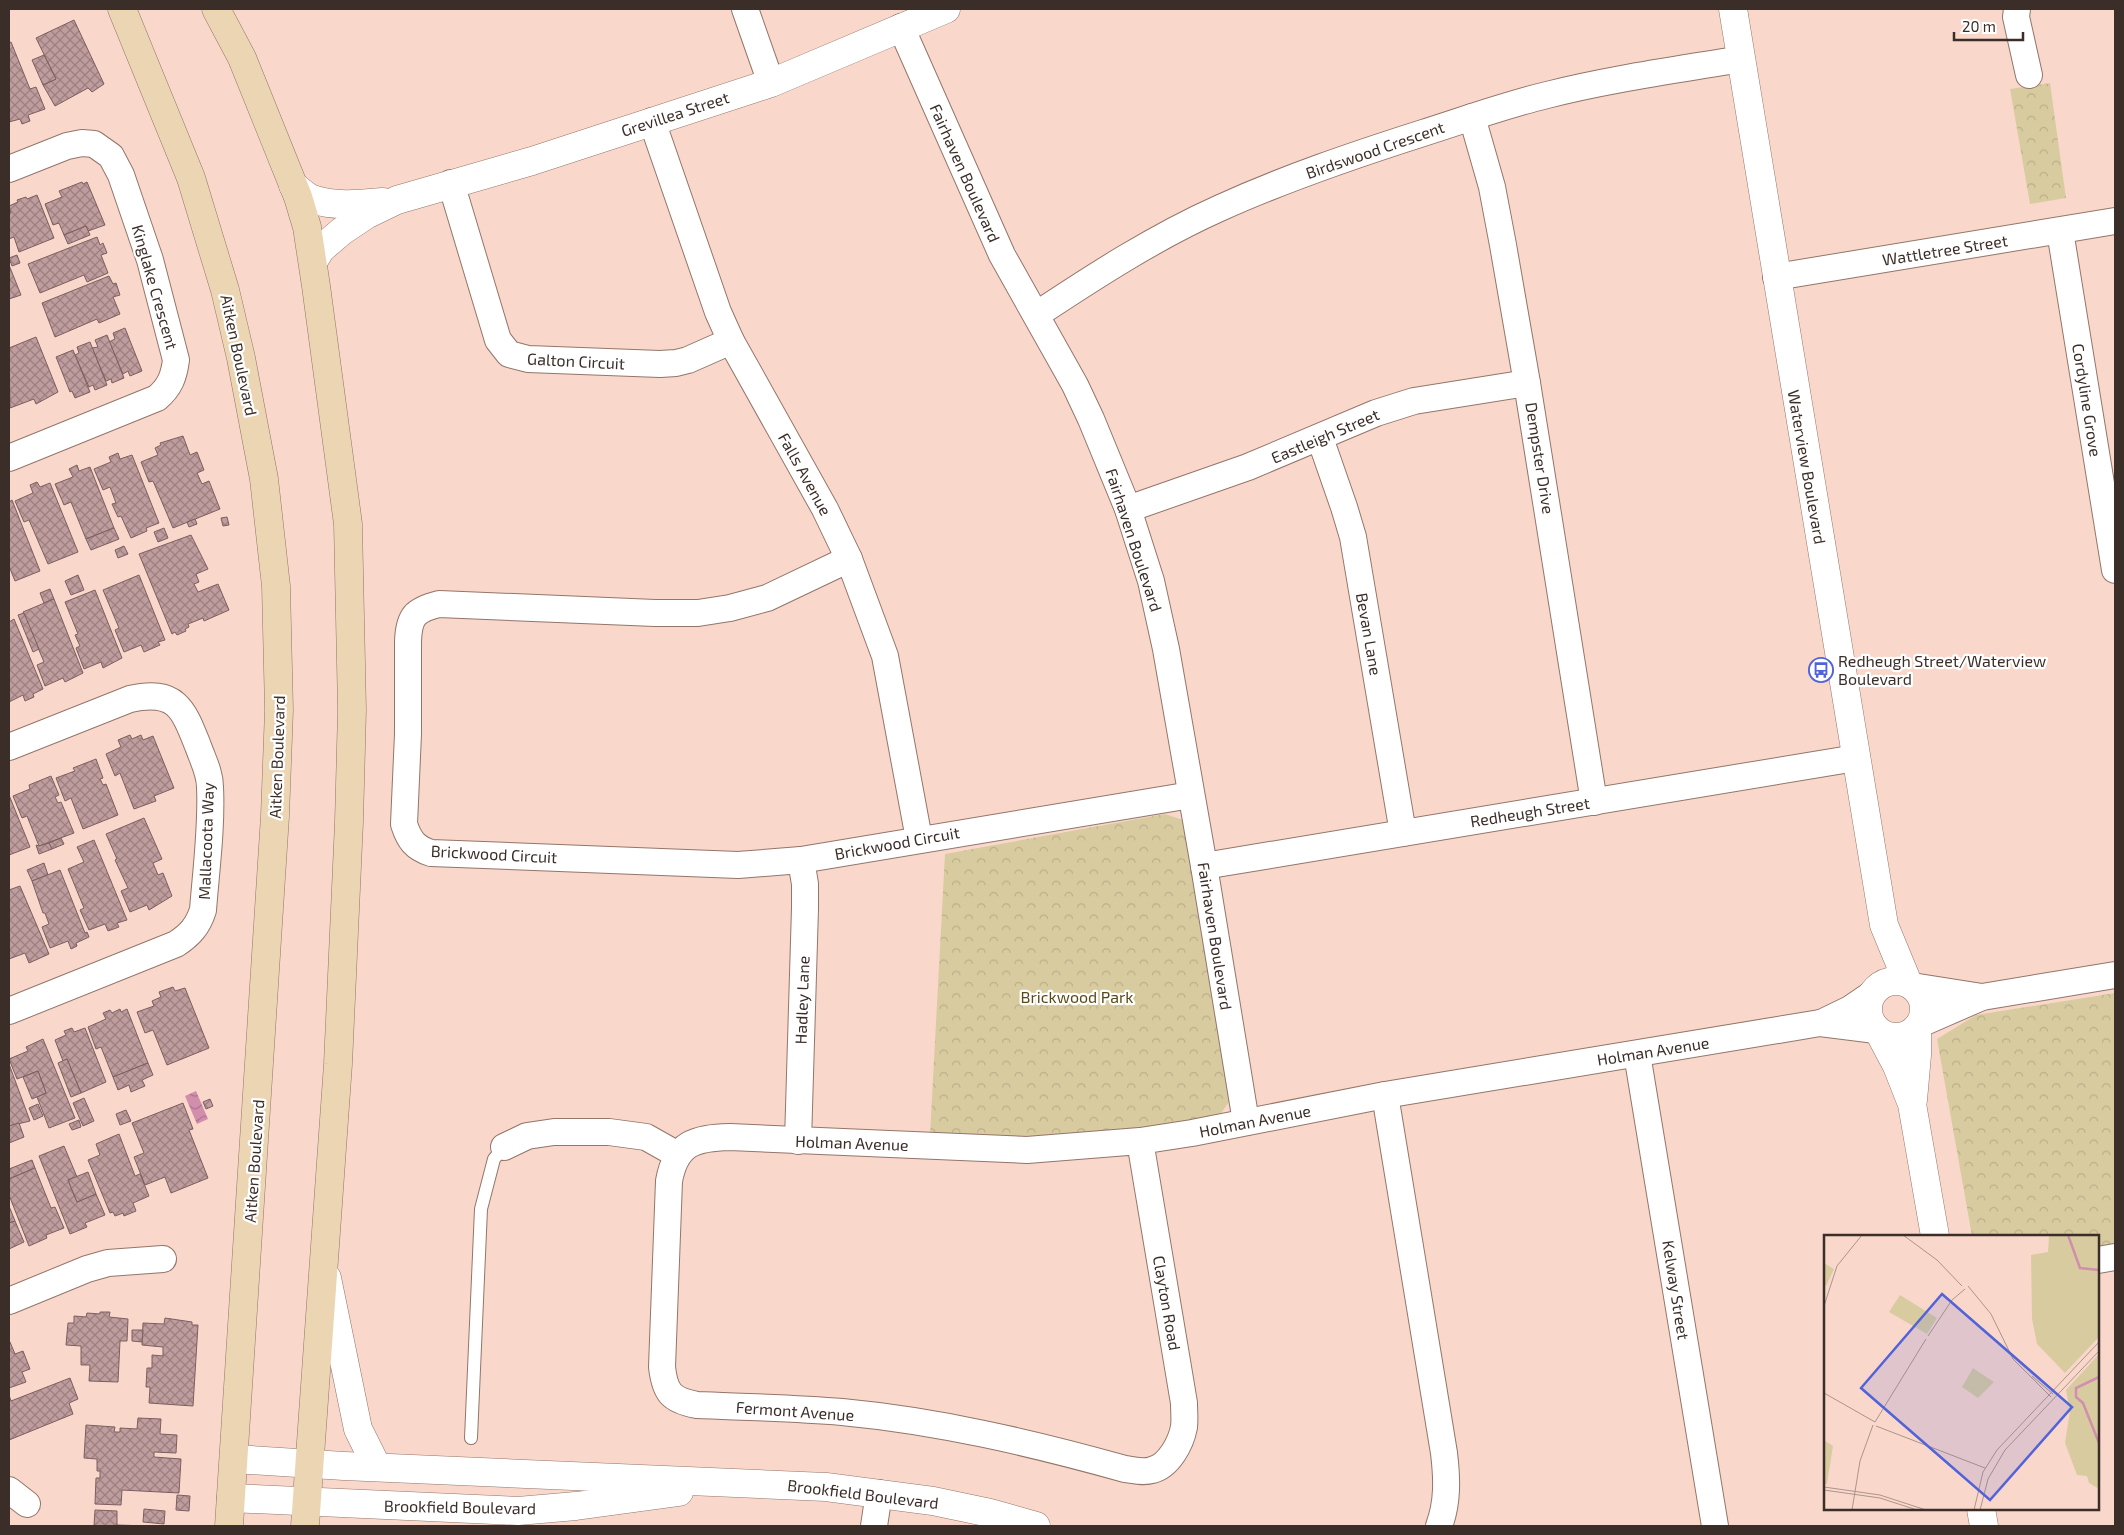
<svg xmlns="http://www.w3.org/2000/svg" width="2124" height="1535" font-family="'Exo 2',sans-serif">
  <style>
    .forest { fill: url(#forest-crowns) }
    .water { fill: url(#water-waves) }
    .building { fill: url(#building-cross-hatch); stroke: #7d5e5f }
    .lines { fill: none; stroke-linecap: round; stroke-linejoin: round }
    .service-casing { stroke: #93756a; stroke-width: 14 }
    .minor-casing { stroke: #93756a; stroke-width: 28 }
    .tertiary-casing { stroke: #93756a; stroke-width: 29 }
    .secondary-casing { stroke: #93756a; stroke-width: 29 }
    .service { stroke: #fff; stroke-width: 12 }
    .minor { stroke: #fff; stroke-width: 26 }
    .tertiary { stroke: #fff; stroke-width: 28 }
    .secondary { stroke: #ebd5b3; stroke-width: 28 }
    .labels { text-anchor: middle; stroke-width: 4.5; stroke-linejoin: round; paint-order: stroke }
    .street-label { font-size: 16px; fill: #3b2e29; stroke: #fff }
    .poi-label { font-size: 16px; fill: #3b2e29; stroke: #fff; text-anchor: start }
    .park-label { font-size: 16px; fill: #584a16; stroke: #fff }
    .inset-river { fill: none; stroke: #d18ead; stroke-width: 2.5 }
    .inset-road { fill: none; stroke: #ad948a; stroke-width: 1 }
    .view { fill: #5263d9; fill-opacity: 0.15; stroke: #5263d9; stroke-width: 2.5 }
    .inset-edge { fill: none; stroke: #3b2e29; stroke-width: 2.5 }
  </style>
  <defs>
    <pattern id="forest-crowns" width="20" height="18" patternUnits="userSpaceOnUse" patternTransform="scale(1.25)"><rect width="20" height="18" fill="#d9cba0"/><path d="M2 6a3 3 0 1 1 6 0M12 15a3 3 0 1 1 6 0" fill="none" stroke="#bbaf8a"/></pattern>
    <pattern id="water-waves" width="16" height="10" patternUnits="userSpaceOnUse" patternTransform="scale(1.25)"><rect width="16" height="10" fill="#d18ead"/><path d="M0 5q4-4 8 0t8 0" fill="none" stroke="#ab748d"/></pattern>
    <pattern id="building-cross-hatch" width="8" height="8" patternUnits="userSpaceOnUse" patternTransform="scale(1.25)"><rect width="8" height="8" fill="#bf9c9d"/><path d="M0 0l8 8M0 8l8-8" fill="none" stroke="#9c8080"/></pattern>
  </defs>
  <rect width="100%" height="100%" fill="#f9d8cb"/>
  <!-- forest -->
  <g class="forest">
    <path d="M2050 83 2066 198 2030 204 2010 89Z"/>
    <path d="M1165 814 1189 822 1234 1095 1219 1116 1068 1138 930 1135 945 854Z"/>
    <path d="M2115 993V1245L2098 1248V1236H1972L1937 1039 1976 1015Z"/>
  </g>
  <!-- water -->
  <path class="water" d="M196 1091 208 1119 197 1124 185 1096Z"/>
  <!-- building -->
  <g class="building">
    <path d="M74 20 104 84 92 92 88 88 55 106 43 85 56 79 36 38Z"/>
    <path d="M11 42 30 89 36 87 45 109 28 115 30 121 22 124 20 119 9 122V43Z"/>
    <path d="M44 55 56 79 43 85 32 60Z"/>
    <path d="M82 182 83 184 87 182 105 225 88 231 86 226 64 235 59 223 53 225 45 204 62 197 59 191Z"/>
    <path d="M37 195 54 238 19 252 14 237 9 239V214L11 213 9 206 18 202 17 200 26 197 27 199Z"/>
    <path d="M86 226 90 235 68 244 64 235Z"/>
    <path d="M97 237 100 245 103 243 107 253 101 255 108 273 87 282 84 275 40 293 28 264Z"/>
    <path d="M17 255 20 263 12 266 9 258Z"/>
    <path d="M9 265 21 295 9 299Z"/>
    <path d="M109 276 113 284 116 283 120 295 113 297 120 314 99 323 97 319 55 337 42 303Z"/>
    <path d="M125 328 142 371 130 376 128 371 123 374 109 342 115 339 113 333Z"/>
    <path d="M107 335 124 378 112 383 111 379 106 381 92 348 98 347 95 340Z"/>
    <path d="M36 337 58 392 36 404 34 399 10 408 9 348Z"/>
    <path d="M90 342 107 385 95 390 93 385 89 387 75 355 79 353 77 347Z"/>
    <path d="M73 350 90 392 75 398 72 391 70 392 56 357Z"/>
    <path d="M183 436 190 455 197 452 204 470 197 473 202 484 209 481 220 509 173 528 153 481 149 482 141 462 158 455 155 448 161 445 160 443Z"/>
    <path d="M118 453 120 459 132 455 159 523 146 528 147 531 131 538 121 516 118 517 112 504 116 503 110 487 103 490 94 469 111 462 109 457Z"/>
    <path d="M77 465 79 471 90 467 114 528 86 539 71 502 64 505 55 484 73 477 69 469Z"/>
    <path d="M37 482 40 487 50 483 78 552 48 564 29 520 24 522 15 501 33 493 30 485Z"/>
    <path d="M12 500 40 571 15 581 9 566V502Z"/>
    <path d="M227 517 229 525 223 526 221 518Z"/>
    <path d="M195 519 197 524 189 527 187 522Z"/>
    <path d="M114 528 119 539 91 550 86 539Z"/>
    <path d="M164 528 168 538 158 542 154 532Z"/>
    <path d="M191 535 208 569 196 574 199 582 194 584 198 592 218 584 229 610 204 621 203 618 188 624 189 627 185 629 186 631 177 635 175 632 172 634 139 554Z"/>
    <path d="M124 546 128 554 118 558 115 550Z"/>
    <path d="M78 575 84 590 71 595 65 581Z"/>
    <path d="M139 575 165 640 158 642 160 645 144 652 141 645 124 652 115 630 119 628 103 590Z"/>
    <path d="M50 589 54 599 44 603 40 593Z"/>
    <path d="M95 590 122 658 103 668 101 662 84 669 76 648 80 646 75 635 78 634 65 602Z"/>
    <path d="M54 599 83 673 65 682 63 678 45 686 37 665 44 662 23 612Z"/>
    <path d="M24 613 39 649 33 652 18 615Z"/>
    <path d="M14 619 43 689 33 694 34 697 25 701 23 695 9 702V622Z"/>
    <path d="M130 735 132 739 141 735 143 740 153 736 174 788 154 796 156 801 134 809 120 773 115 776 106 754 121 747 118 740Z"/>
    <path d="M96 759 103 778 100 779 103 785 106 784 118 815 83 829 71 798 65 801 56 778 75 771 73 768Z"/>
    <path d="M51 776 59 795 55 797 58 803 61 802 74 833 39 846 27 816 22 818 13 796 30 789 29 785Z"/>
    <path d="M9 795 30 847 9 855Z"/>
    <path d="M144 818 162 859 153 863 158 875 163 873 172 896 149 910 147 905 130 912 121 891 128 888 115 860 117 859 106 834Z"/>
    <path d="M61 838 64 844 52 849 49 843Z"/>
    <path d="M94 840 127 920 117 923 119 927 108 931 105 924 89 930 80 910 84 908 68 869 84 862 77 847Z"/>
    <path d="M49 843 52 849 39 854 36 845 39 846Z"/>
    <path d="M44 863 48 875 32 881 27 870Z"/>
    <path d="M60 870 85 933 87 932 89 937 76 943 77 946 71 949 68 941 50 948 42 927 49 924 45 913H43L32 881Z"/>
    <path d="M20 886 49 954 29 963 25 953 9 959V890Z"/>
    <path d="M173 987 175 991 185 988 209 1048 167 1065 153 1030 145 1033 137 1012 154 1006 152 1001 161 997 159 992Z"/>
    <path d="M120 1009 121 1012 127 1009 148 1063 113 1077 101 1047 96 1049 88 1027 106 1019 103 1013 110 1010 112 1013Z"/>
    <path d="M72 1028 74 1032 85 1028 106 1082 81 1093 67 1059 63 1061 55 1040 66 1035 64 1031Z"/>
    <path d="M43 1039 75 1118 49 1128 37 1097 46 1093 38 1071 17 1079 9 1059 28 1051 26 1047Z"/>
    <path d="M67 1059 81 1093 71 1097 58 1063Z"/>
    <path d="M148 1063 153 1075 142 1080 145 1086 131 1092 129 1085 118 1090 113 1077Z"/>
    <path d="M9 1064 30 1121 9 1126Z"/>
    <path d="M38 1071 46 1093 32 1099 23 1077Z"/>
    <path d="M84 1098 94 1121 83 1126 73 1103Z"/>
    <path d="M210 1099 213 1106 206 1109 203 1102Z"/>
    <path d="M183 1103 193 1129 189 1130 208 1178 171 1193 165 1177 145 1185 134 1157 144 1153 132 1123Z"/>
    <path d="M38 1104 43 1116 34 1120 29 1108Z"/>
    <path d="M126 1110 131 1121 120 1125 116 1114Z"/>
    <path d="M79 1120 81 1127 72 1130 69 1124Z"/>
    <path d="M19 1123 24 1137 9 1143V1126Z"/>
    <path d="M119 1134 135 1176 140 1174 149 1196 133 1203 136 1211 124 1216 123 1213 115 1216 113 1212 110 1213 88 1160 100 1155 96 1144Z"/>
    <path d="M64 1146 77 1177 68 1180 77 1202 96 1194 105 1215 85 1223 87 1227 70 1234 39 1156Z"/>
    <path d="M32 1160 35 1168 9 1179V1169Z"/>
    <path d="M35 1168 51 1208 55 1207 64 1228 46 1235 47 1238 29 1246 9 1195V1179Z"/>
    <path d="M88 1172 96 1194 77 1202 68 1180Z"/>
    <path d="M9 1206 15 1221 9 1223Z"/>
    <path d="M15 1221 24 1242 9 1249V1223Z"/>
    <path d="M100 1312H110L109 1317 128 1319 127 1341H120L118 1382 89 1381 90 1365H81V1346L66 1345 68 1323H74V1316L86 1317 87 1313 100 1314Z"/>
    <path d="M165 1318 192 1322V1325H198L193 1406 149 1403 150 1387H146L147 1368H152V1355L163 1356V1347L142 1345 143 1323 164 1324Z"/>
    <path d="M132 1330H143L142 1342 132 1341Z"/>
    <path d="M10 1342 15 1354 23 1351 30 1369 22 1372 26 1382 9 1388V1343Z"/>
    <path d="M70 1378 78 1399 69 1403 73 1414 9 1440V1395L11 1401Z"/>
    <path d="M138 1418 161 1419 160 1434 177 1435 176 1453 154 1452V1457L181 1459 179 1493 122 1490 121 1505 95 1504 96 1478H100V1471H97V1459L84 1458 86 1425 115 1427 114 1432H120V1428L137 1429Z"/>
    <path d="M177 1495 190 1496 189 1511 176 1510Z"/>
    <path d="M144 1509 165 1511 164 1524 143 1522Z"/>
    <path d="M95 1510 117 1511V1525L149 1526H94Z"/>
  </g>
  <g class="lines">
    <defs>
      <path id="service" d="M471 1438 481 1209 494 1159 504 1147"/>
      <g id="minor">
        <path d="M745 9 771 83"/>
        <path d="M2017 9 2016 17 2029 75"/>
        <path d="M901 27 1002 255 1075 385 1091 419 1128 509 1151 581 1166 649 1204 866 1246 1122"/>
        <path d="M1472 117 1492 187 1503 245 1527 383 1594 802"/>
        <path d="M652 121 718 312 731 341 825 509 849 559 885 656 919 839"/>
        <path d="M9 169 67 146 82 143 94 144 111 156 121 175 150 260 176 360C174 376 170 387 157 398L9 458"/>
        <path d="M451 183 498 340 509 354 528 359 660 364 676 363 688 360 731 341"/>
        <path d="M2060 231 2115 570"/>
        <path d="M1776 277 2115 221"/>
        <path d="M1036 315C1095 276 1155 237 1220 208 1286 178 1354 155 1423 133 1464 120 1505 105 1547 95 1610 79 1676 70 1741 59"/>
        <path d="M1320 438 1344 507 1353 537 1403 833"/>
        <path d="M1128 509 1248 467 1376 413 1414 401 1527 383"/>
        <path d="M849 559 767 598 730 608 698 613H655L439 604C415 610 409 616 408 641V734L404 824C409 840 415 848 431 853L738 865 801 860 1191 795"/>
        <path d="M9 747 130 699C176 689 183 708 198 746 203 760 210 773 210 787 212 826 206 871 203 910 198 926 190 935 176 944L9 1011"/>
        <path d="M1204 866 1856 758"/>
        <path d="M1912 986 1982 997"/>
        <path d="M1821 1023 1850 1009 1872 994"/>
        <path d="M1920 1024 1982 997 2115 975"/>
        <path d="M1637 1054 1715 1526"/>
        <path d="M1385 1095 1444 1453C1447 1478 1448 1502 1439 1526"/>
        <path d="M798 1141 805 908V884L801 860"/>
        <path d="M1140 1141 1184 1403C1184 1411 1185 1419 1184 1427 1181 1443 1169 1466 1152 1470 1143 1473 1134 1470 1125 1469 1032 1443 938 1421 842 1412 794 1408 745 1407 697 1405 671 1400 665 1393 662 1367L669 1181C676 1143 694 1138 730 1137L1027 1150 1140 1141 1192 1133 1385 1095 1820 1023 1876 1030"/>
        <path d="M504 1147 527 1136 554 1132H609L646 1137 678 1155"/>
        <path d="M2098 1260 2115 1257"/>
        <path d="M9 1301 87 1269 108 1263 163 1259"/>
        <path d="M9 1490 27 1504"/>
        <path d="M874 1526 879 1493"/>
      </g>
      <g id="tertiary">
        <path d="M1733 9 1884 925 1908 983"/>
        <path d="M293 185C299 190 305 196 312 199 334 207 361 204 383 202"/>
        <path d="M313 262 321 249 342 231 366 215 397 200 532 161 771 83 946 9"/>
        <circle cx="1896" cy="1009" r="28"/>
        <path d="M1879 1032 1897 1066 1912 1104 1935 1236"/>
        <path d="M1913 1100 1917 1055V1028"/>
        <path d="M327 1278 358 1429 377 1467"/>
        <path d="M234 1459 344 1466 826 1487 933 1501 990 1513 1036 1526"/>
        <path d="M231 1498 518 1511 576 1506 679 1492"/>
        <path d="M1981 1509 1984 1526"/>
      </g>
      <g id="secondary">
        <path d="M122 9 191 178 225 290 241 358 264 479 276 586 279 710 275 816 229 1526"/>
        <path d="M216 9 242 58 298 197 307 227 316 286 348 524 352 710 349 822 338 1064 305 1526"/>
      </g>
    </defs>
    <!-- service casing -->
    <use href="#service" class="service-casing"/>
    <!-- minor casing -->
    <use href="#minor" class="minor-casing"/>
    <!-- tertiary casing -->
    <use href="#tertiary" class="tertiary-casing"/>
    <!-- secondary casing -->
    <use href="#secondary" class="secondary-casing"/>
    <!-- service -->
    <use href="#service" class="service"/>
    <!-- minor -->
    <use href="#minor" class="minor"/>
    <!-- tertiary -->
    <use href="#tertiary" class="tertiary"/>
    <!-- secondary -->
    <use href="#secondary" class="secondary"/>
  </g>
  <!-- icons -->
  <defs>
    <symbol id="bus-ring" viewBox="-11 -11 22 22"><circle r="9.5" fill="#fff" stroke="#5263d9" stroke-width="1.5"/><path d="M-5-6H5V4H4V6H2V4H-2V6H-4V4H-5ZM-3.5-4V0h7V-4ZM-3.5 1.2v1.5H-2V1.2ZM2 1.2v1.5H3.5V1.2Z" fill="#5263d9"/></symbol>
  </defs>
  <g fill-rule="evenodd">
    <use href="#bus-ring" x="1807" y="656" width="28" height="28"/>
  </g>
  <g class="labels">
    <!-- street labels -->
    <g class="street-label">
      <text transform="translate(675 114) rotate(-18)" y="6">Grevillea Street</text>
      <text transform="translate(1375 150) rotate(-19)" y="6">Birdswood Crescent</text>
      <text transform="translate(965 173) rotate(66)" y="6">Fairhaven Boulevard</text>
      <text transform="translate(1945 250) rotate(-9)" y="6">Wattletree Street</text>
      <text transform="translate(155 287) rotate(74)" y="6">Kinglake Crescent</text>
      <text transform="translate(239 355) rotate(78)" y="6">Aitken Boulevard</text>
      <text transform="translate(576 361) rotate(3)" y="6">Galton Circuit</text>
      <text transform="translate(2087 400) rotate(81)" y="6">Cordyline Grove</text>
      <text transform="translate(1325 436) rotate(-23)" y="6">Eastleigh Street</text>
      <text transform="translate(1540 458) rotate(81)" y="6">Dempster Drive</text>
      <text transform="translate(1807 467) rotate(80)" y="6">Waterview Boulevard</text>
      <text transform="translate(805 474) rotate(61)" y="6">Falls Avenue</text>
      <text transform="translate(1134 540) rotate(72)" y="6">Fairhaven Boulevard</text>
      <text transform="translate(1369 634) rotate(80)" y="6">Bevan Lane</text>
      <text transform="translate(277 757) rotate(-88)" y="6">Aitken Boulevard</text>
      <text transform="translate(1530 812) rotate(-9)" y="6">Redheugh Street</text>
      <text transform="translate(206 841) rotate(-88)" y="6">Mallacoota Way</text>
      <text transform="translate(897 843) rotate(-10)" y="6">Brickwood Circuit</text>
      <text transform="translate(494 854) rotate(3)" y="6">Brickwood Circuit</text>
      <text transform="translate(1215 936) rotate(81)" y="6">Fairhaven Boulevard</text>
      <text transform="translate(802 1000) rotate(-88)" y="6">Hadley Lane</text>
      <text transform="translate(1653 1051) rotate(-9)" y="6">Holman Avenue</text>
      <text transform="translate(1255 1121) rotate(-11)" y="6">Holman Avenue</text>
      <text transform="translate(852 1143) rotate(2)" y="6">Holman Avenue</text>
      <text transform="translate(254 1161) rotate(-86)" y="6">Aitken Boulevard</text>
      <text transform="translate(1676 1290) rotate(81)" y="6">Kelway Street</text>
      <text transform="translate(1167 1303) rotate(80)" y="6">Clayton Road</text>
      <text transform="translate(795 1411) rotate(4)" y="6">Fermont Avenue</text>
      <text transform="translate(863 1494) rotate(7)" y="6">Brookfield Boulevard</text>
      <text transform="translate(460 1507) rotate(1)" y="6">Brookfield Boulevard</text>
    </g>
    <!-- poi labels -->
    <g class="poi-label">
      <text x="1838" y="667">Redheugh Street/Waterview<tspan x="1838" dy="18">Boulevard</tspan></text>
    </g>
    <!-- park labels -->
    <g class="park-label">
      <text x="1077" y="1003">Brickwood Park</text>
    </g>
  </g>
  <!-- overview -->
  <g transform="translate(1824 1235)">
    <rect width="275" height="275" fill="#f9d8cb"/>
    <path d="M225 0H275V102L241 138 213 109 208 84 207 20 224 17ZM0 28 10 34 2 51H0ZM76 60 113 83 103 99 65 77ZM275 119V254L265 248 263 241 253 240 241 208 246 176 242 155ZM149 133 170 147 154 163 138 152ZM0 205 9 211 3 249H0Z" fill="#d9cba0"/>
    <path d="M262 184 275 189V221L268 209Z" fill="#d9cba0"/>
    <path class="inset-river" d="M244 0 256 33 275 35M275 142 252 153V162L259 168 275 208"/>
    <path class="inset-road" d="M79 0 113 25 138 51M144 51 167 79 189 124 227 162M0 71 13 31 38 0M104 101 128 65 141 54M208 141 229 159M0 158 51 187M51 187 102 104M52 191 161 233M0 252 56 260 102 275M0 255 56 263 93 275M28 275 36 226 49 190M150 275 159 237 173 215 275 107M156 275 164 244 181 215 275 116"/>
    <path class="view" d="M118 59 248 172 166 265 37 153Z"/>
    <rect width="275" height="275" class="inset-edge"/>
  </g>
  <!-- border -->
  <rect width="2124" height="1535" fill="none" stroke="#3b2e29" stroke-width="20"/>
  <!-- scale -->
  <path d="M1954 32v8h69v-8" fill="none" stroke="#3b2e29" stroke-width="2.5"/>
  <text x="1962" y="32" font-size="15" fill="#3b2e29" stroke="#ffffff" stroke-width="4" paint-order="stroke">20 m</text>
</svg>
